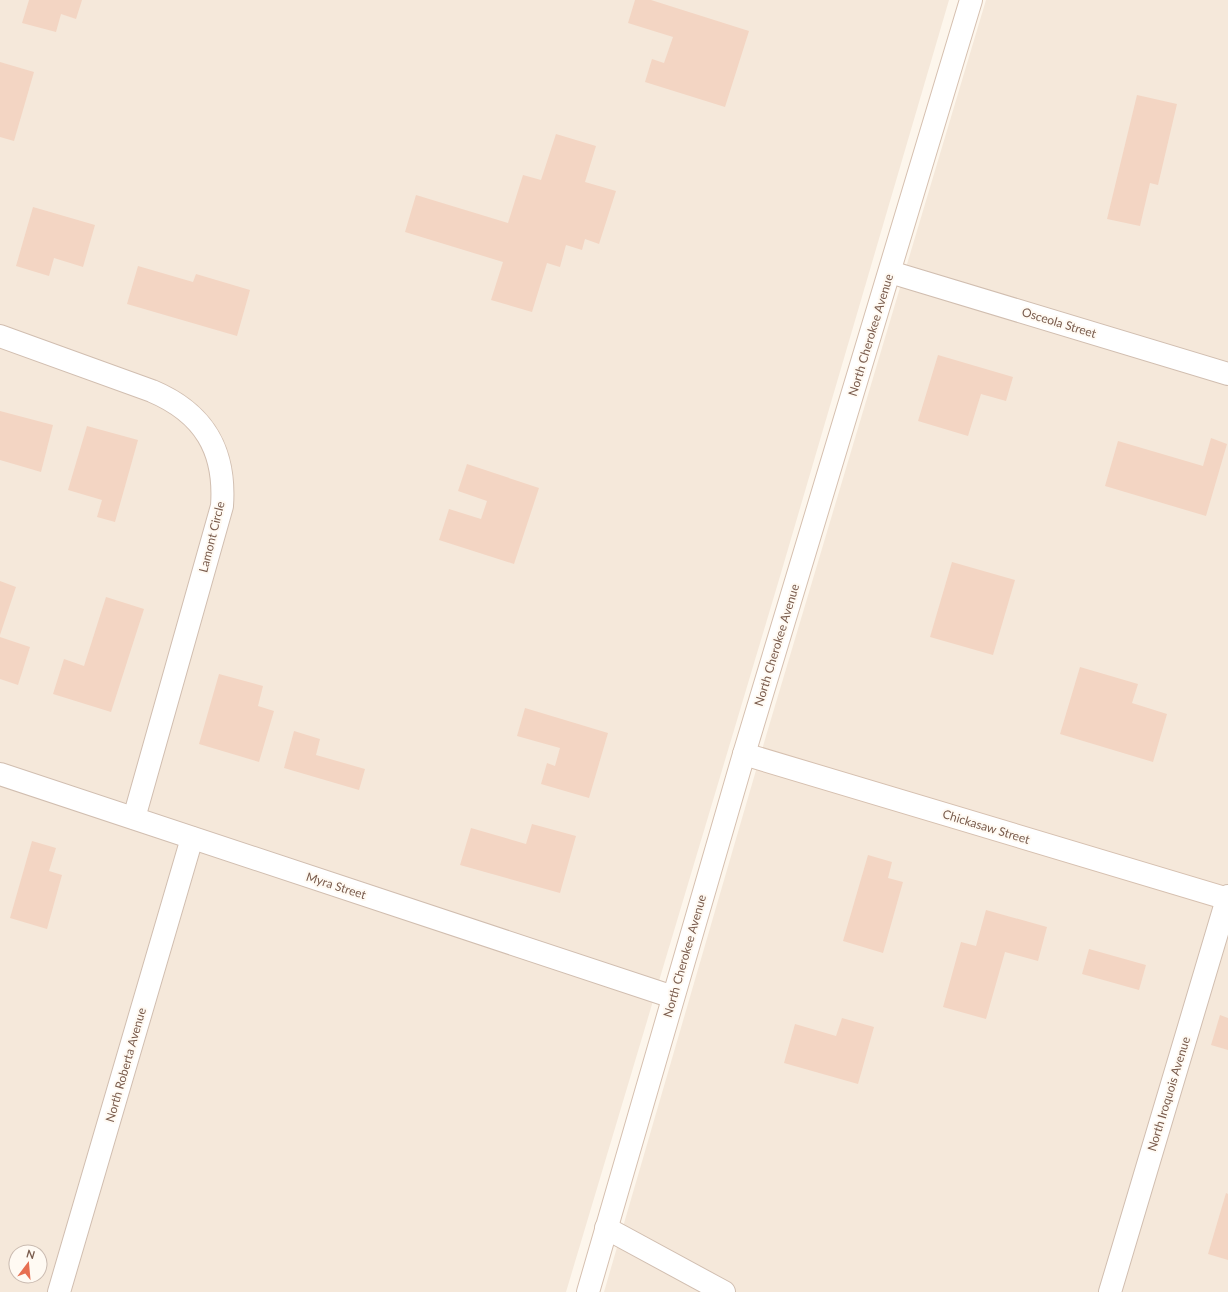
<svg xmlns="http://www.w3.org/2000/svg" width="1228" height="1292" font-family="Lato,sans-serif">
  <style>
    .residential { fill: #f5e8da; fill-rule: evenodd }
    .building { fill: #f3d5c3 }
    .lines { fill: none; stroke-linecap: round; stroke-linejoin: round }
    .street-casing { stroke: #d1beb0; stroke-width: 24 }
    .secondary-casing { stroke: #d6c0b0; stroke-width: 24 }
    .street { stroke: #fff; stroke-width: 22 }
    .secondary { stroke: #fff; stroke-width: 22 }
    .labels { text-anchor: middle; stroke-width: 4; stroke-linejoin: round; paint-order: stroke }
    .street-label { font-size: 12px; fill: #7a5c4d; stroke: #fffaf3 }
  </style>
  <rect width="100%" height="100%" fill="#fdf6ec"/>
  <!-- residential -->
  <g class="residential">
    <path d="M0 0H949L781 573 566 1292H0ZM16 1252H40V1276H16Z"/>
    <path d="M986 0H1228V1292H604L766 736Z"/>
  </g>
  <!-- building -->
  <g class="building">
    <path d="M29 0H82L76 19 61 14 56 32 22 23Z"/>
    <path d="M635 0H651L749 31 725 107 645 82 652 59 664 63 673 37 628 23Z"/>
    <path d="M0 62 34 72 14 141 0 137Z"/>
    <path d="M1137 95 1177 104 1158 185 1150 183 1140 226 1107 219Z"/>
    <path d="M556 134 596 146 585 182 616 191 599 244 585 239 582 250 566 245 560 267 547 263 532 312 491 300 503 262 405 232 416 195 508 223 523 175 541 180Z"/>
    <path d="M33 207 95 225 83 267 54 258 49 276 16 266Z"/>
    <path d="M138 266 193 282 196 274 250 290 237 336 127 304Z"/>
    <path d="M938 355 1013 377 1006 401 981 394 968 436 918 421Z"/>
    <path d="M0 411 53 425 41 472 0 460Z"/>
    <path d="M87 426 138 440 115 522 97 517 102 500 68 490Z"/>
    <path d="M1211 438 1227 444 1206 516 1105 486 1118 441 1203 466Z"/>
    <path d="M467 464 539 488 514 564 439 540 449 509 481 519 487 501 458 491Z"/>
    <path d="M952 562 1015 580 993 655 930 637Z"/>
    <path d="M0 581 16 587 0 635Z"/>
    <path d="M106 597 144 609 111 712 53 694 64 659 84 666Z"/>
    <path d="M0 637 30 647 18 685 0 679Z"/>
    <path d="M1080 667 1138 684 1132 703 1167 714 1153 762 1060 734Z"/>
    <path d="M219 674 263 686 258 706 274 711 259 762 199 744Z"/>
    <path d="M525 708 608 733 589 798 541 784 547 763 555 766 560 748 517 736Z"/>
    <path d="M294 731 320 739 316 755 365 769 359 790 284 768Z"/>
    <path d="M532 824 576 836 560 893 460 865 471 828 526 844Z"/>
    <path d="M32 841 56 848 49 871 62 875 47 929 10 918Z"/>
    <path d="M868 855 892 862 888 878 903 882 883 953 843 941Z"/>
    <path d="M986 910 1047 927 1038 961 1005 952 986 1019 943 1007 961 942 976 946Z"/>
    <path d="M1089 949 1146 965 1139 990 1082 974Z"/>
    <path d="M1220 1015 1228 1018V1050L1211 1045Z"/>
    <path d="M842 1018 874 1027 858 1084 784 1063 795 1024 836 1036Z"/>
    <path d="M1226 1193 1228 1194V1260L1208 1254Z"/>
  </g>
  <g class="lines">
    <defs>
      <g id="street">
        <path d="M890 272 1228 374"/>
        <path d="M0 336 152 391C204 413 226 450 222 506L134 818"/>
        <path d="M0 774 673 997"/>
        <path d="M606 1228 724 1292"/>
        <path d="M59 1292 192 838"/>
        <path d="M1110 1292 1228 896"/>
      </g>
      <g id="secondary">
        <path d="M744 754 1228 899"/>
        <path d="M588 1292 744 754 971 0"/>
      </g>
    </defs>
    <!-- street casing -->
    <use href="#street" class="street-casing"/>
    <!-- secondary casing -->
    <use href="#secondary" class="secondary-casing"/>
    <!-- street -->
    <use href="#street" class="street"/>
    <!-- secondary -->
    <use href="#secondary" class="secondary"/>
  </g>
  <g class="labels">
    <!-- street labels -->
    <g class="street-label">
      <text transform="translate(1059 323) rotate(17)" y="4">Osceola Street</text>
      <text transform="translate(871 335) rotate(-73)" y="4">North Cherokee Avenue</text>
      <text transform="translate(212 537) rotate(-76)" y="4">Lamont Circle</text>
      <text transform="translate(777 645) rotate(-73)" y="4">North Cherokee Avenue</text>
      <text transform="translate(986 827) rotate(17)" y="4">Chickasaw Street</text>
      <text transform="translate(336 886) rotate(18)" y="4">Myra Street</text>
      <text transform="translate(685 956) rotate(-74)" y="4">North Cherokee Avenue</text>
      <text transform="translate(126 1065) rotate(-74)" y="4">North Roberta Avenue</text>
      <text transform="translate(1169 1094) rotate(-73)" y="4">North Iroquois Avenue</text>
    </g>
  </g>
  <!-- north arrow -->
  <g transform="translate(28 1264) rotate(16)"><circle r="19" fill="#fffaf3" stroke="#cabbb1"/>
  <path d="M0-3L7 15L0 10L-7 15Z" fill="#e76f51"/>
  <text y="-6" font-size="11" font-weight="bold" text-anchor="middle" fill="#7a5c4d">N</text>
  </g>
</svg>
